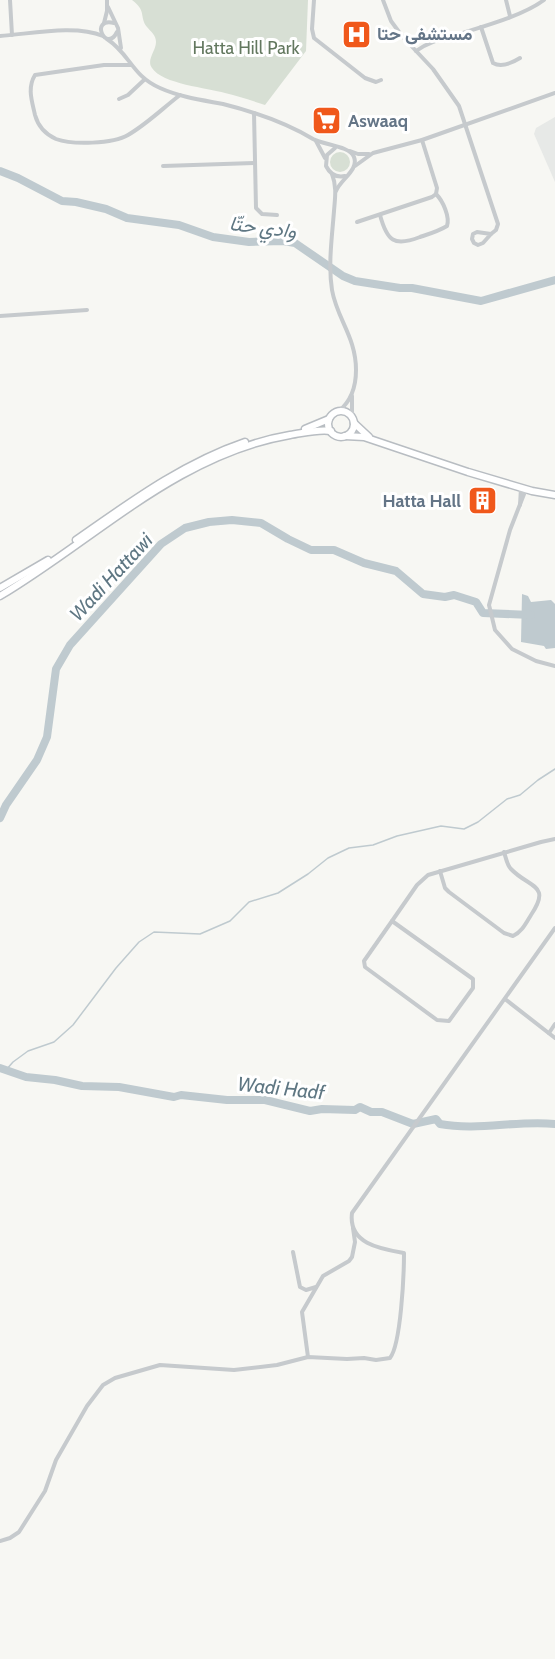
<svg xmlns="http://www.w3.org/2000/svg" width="555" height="1659" font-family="Cabin,Vazirmatn,sans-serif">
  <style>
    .built { fill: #e7e9e7 }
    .green { fill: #d7dfd4 }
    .water { fill: #bfcacf }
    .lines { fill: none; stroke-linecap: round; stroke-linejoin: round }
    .stream { stroke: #bfcacf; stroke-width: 1.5 }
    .river { stroke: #bfcacf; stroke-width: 8 }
    .secondary-casing { stroke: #b8bdc2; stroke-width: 9 }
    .street { stroke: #c6cacd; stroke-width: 4 }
    .secondary { stroke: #fff; stroke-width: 6 }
    .labels { text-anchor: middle; stroke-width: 6; stroke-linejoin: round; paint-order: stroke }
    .poi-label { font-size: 18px; font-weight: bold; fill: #647587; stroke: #fff; text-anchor: start }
    .park-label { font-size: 18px; fill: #63785f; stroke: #fff }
    .water-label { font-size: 20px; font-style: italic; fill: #5f7783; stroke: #fff }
  </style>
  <rect width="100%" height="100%" fill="#f7f7f3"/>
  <!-- built -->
  <path class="built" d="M555 117V182L534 134 536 128Z"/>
  <!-- green -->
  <g class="green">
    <path d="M132 0H308L306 51 265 105C252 101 239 96 225 93 208 88 162 84 152 68 146 60 156 51 156 42 156 35 151 32 147 27 139 17 147 11 132 0Z"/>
    <circle cx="340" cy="162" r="10"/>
  </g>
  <!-- water -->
  <path class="water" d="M522 594 528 596 531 602 551 600 555 604V648L546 649 544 646 521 642Z"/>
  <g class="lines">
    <!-- stream -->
    <path class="stream" d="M6 1070 13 1062 28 1051 54 1042 73 1025 116 968 139 942 154 932 200 934 230 921 249 902 278 893 308 874 328 858 349 848 373 845 397 836 441 826 464 829 478 822 507 799 520 795 538 780 555 769"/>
    <!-- river -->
    <g class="river">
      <path d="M0 171 18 178 62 201 76 202 106 209 127 218 179 225 213 237 249 242 283 241 295 243 343 276 355 281 400 288H412L481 301 555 280"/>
      <path d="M0 818 6 805 37 760 47 737 56 669 70 645 161 544 185 528 209 522 232 520 261 523 288 539 311 550H334L364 563 396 571 423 594 445 597 454 595 476 602 483 613 531 615"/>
      <path d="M0 1068 26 1077 55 1080 82 1086 119 1087 174 1097 181 1095 227 1100H265L310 1111 322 1109 355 1110 360 1107 371 1112H382L413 1124 436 1119 440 1124C478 1131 517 1120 555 1124"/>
    </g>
    <defs>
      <g id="secondary">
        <circle cx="341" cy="424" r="13"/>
        <path d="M354 423 369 437"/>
        <path d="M305 429 329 419"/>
        <path d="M345 436 364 437 468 472 532 491 555 495"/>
        <path d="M76 540C129 503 183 463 245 442"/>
        <path d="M0 588 48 560"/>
        <path d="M0 596C94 540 178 454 290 435 304 433 317 429 331 431"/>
      </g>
    </defs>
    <!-- secondary casing -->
    <use href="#secondary" class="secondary-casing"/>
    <!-- street -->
    <g class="street">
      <path d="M10 0 12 35"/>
      <path d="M314 0 312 29 314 38 365 78 376 82 381 80"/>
      <path d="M383 0 391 21 402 36 433 69 459 106 498 224 496 230 491 234"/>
      <path d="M506 0 510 16"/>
      <path d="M108 7 118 28 121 48"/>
      <path d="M104 23 107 11V0"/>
      <path d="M114 23C89 17 106 54 117 32"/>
      <path d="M481 27 493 63C502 68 512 63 520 58"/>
      <path d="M0 36C30 34 75 24 103 36"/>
      <path d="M107 39C130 54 132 76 160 88 180 97 202 100 223 104 255 112 285 122 313 139 324 145 350 146 354 157 359 170 341 179 336 191"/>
      <path d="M416 51C428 42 442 39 456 35 481 27 523 16 544 0"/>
      <path d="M131 65H104L35 75C27 88 32 101 35 115 38 126 45 134 56 139 72 145 113 144 128 135 147 124 163 108 180 95"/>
      <path d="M119 99 128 95 144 80"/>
      <path d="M254 113 256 208 262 214 277 215"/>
      <path d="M316 141 325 158"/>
      <path d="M335 148 327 155 326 166C330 174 336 178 345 176"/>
      <path d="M350 151 358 154H369"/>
      <path d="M163 166 254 163"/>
      <path d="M355 166 373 153 422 140 555 93"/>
      <path d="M332 174C337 187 335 198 334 211 332 237 328 265 332 290 337 319 356 337 356 370 356 386 351 401 339 411"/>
      <path d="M380 215C387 241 394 247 420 237 429 234 439 231 447 226 450 217 443 201 436 194"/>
      <path d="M357 222 432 197 436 194 437 188 422 140"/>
      <path d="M477 232 491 234 483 243 478 245 474 243 472 239 473 234Z"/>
      <path d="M0 316 87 310"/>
      <path d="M352 396V416"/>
      <path d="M526 489 510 530 489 605 495 630 512 649 536 661 555 666"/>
      <path d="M520 505 521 488"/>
      <path d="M440 871 445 888 449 892 504 933 513 936C522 932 526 923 531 915 552 884 529 888 511 869 507 865 506 858 504 852"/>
      <path d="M392 921 473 979V988L449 1021 437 1020 365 967 364 961Z"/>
      <path d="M392 921 417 885 428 875 541 842 555 839"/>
      <path d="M505 999 555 1038"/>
      <path d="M549 1033 555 1024"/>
      <path d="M293 1252 300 1287 306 1290 316 1287"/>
      <path d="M308 1357 302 1312 323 1276 349 1261 352 1257 355 1242 353 1228"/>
      <path d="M0 1541 10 1538 19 1532 45 1491 56 1460 87 1406 103 1385 115 1378 160 1365 234 1370 277 1365 308 1357 347 1359 364 1358 376 1360 390 1358C401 1344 404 1274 404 1253 381 1249 348 1244 352 1213L555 928"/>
    </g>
    <!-- secondary -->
    <use href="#secondary" class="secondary"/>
  </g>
  <!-- icons -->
  <defs>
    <symbol id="hospital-square" viewBox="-11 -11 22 22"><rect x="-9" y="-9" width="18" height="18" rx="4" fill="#f0581b" stroke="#fff"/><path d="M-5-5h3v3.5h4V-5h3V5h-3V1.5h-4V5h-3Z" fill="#fff"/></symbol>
    <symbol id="supermarket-square" viewBox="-11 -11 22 22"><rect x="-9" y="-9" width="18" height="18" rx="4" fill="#f0581b" stroke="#fff"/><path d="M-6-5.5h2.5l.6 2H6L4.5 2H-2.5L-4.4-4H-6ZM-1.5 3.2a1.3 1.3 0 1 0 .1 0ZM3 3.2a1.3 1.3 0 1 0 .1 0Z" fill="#fff"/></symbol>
    <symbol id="building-square" viewBox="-11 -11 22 22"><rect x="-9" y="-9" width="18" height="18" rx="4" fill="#f0581b" stroke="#fff"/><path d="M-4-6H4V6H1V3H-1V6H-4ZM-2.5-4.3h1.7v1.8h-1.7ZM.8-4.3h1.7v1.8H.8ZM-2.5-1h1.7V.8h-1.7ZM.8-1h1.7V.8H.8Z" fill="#fff"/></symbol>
  </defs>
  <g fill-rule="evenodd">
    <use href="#hospital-square" x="340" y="18" width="33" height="33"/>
    <use href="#supermarket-square" x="310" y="104" width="33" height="33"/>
    <use href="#building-square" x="466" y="484" width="33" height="33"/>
  </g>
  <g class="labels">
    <!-- poi labels -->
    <g class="poi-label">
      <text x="377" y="40">مستشفى حتا</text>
      <text x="348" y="127">Aswaaq</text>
      <text x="461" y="507" text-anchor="end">Hatta Hall</text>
    </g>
    <!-- park labels -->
    <g class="park-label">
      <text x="246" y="54">Hatta Hill Park</text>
    </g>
    <!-- water labels -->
    <g class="water-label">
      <text transform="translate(263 227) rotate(7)" y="7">وادي حتّا</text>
      <text transform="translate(111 577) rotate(-47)" y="7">Wadi Hattawi</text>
      <text transform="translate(281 1088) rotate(6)" y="7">Wadi Hadf</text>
    </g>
  </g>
</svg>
